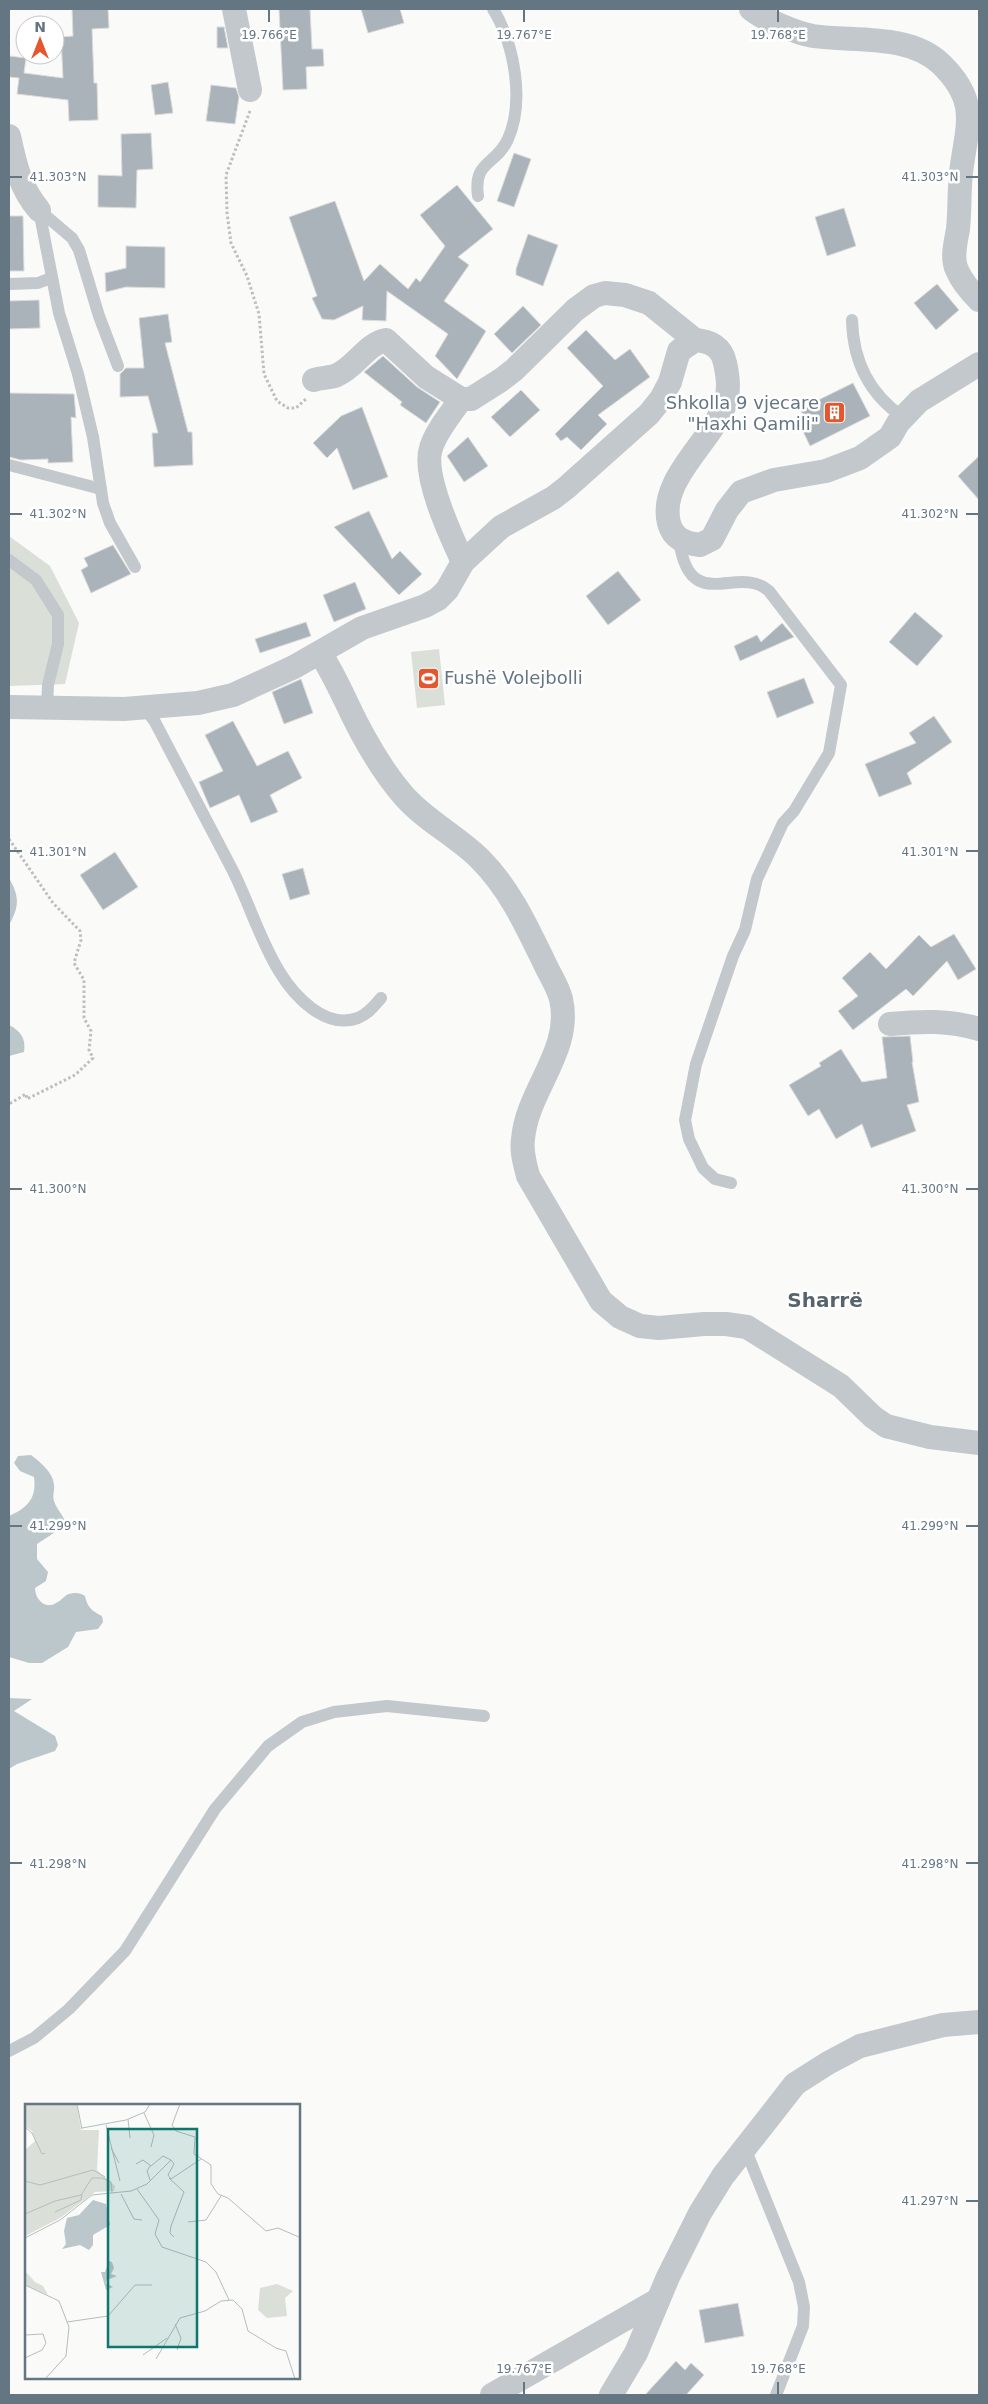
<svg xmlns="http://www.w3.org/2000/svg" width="988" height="2404" font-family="'DejaVu Sans',sans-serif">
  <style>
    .green { fill: #dadfd7 }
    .water { fill: #bbc7cb }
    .building { fill: #aab3b9; stroke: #dcdcda }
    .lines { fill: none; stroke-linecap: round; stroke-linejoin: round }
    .path { stroke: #bbbfc2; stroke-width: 3; stroke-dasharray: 2.5 2.5; stroke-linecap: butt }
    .service { stroke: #c3c8cc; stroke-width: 12 }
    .minor { stroke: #c3c8cc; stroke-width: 24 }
    .ticks { fill: none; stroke: #657683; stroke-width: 2 }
    .labels { text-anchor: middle; stroke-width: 5; stroke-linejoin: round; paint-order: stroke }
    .poi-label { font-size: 18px; fill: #657683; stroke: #fff; text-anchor: end }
    .quarter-label { font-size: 20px; font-weight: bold; fill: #57646e; stroke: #fff }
    .inset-road { fill: none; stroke: #b5bdc2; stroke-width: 1 }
    .view { fill: #0f766e; fill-opacity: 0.15; stroke: #0f766e; stroke-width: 2.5 }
    .inset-edge { fill: none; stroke: #657683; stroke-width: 2.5 }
    .ticks-label { font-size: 12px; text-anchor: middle; fill: #657683; stroke: #fff; stroke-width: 5; stroke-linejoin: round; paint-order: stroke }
  </style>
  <rect width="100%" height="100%" fill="#fafaf8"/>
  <!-- green -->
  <g class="green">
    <path d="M9 536 50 566 79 623 65 684 9 686Z"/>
    <path d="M439 649 445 705 417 708 411 652Z"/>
  </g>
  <!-- water -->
  <g class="water">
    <path d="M9 878C20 897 19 907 9 925Z"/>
    <path d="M9 1025C21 1031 26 1039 24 1052L9 1056Z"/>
    <path d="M31 1455C40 1462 53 1472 54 1485 55 1490 52 1496 54 1501 57 1510 64 1515 66 1525L37 1544V1559L48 1572 46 1581 35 1588C35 1599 45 1610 56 1603 61 1601 65 1595 69 1594 75 1592 81 1593 85 1596 87 1607 92 1611 102 1616L103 1622 98 1629 76 1632 68 1647 42 1663H29L9 1657V1516C27 1508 37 1499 34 1477L20 1471 14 1463 18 1456Z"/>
    <path d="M9 1698 32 1699 14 1711 55 1736 58 1745 55 1751 17 1764 9 1769Z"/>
  </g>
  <!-- building -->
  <g class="building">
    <path d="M72 9H108L109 28 92 29 94 83H97L98 120 69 121 68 100 17 94 19 78 9 77V56L26 58 24 73 63 78 61 37 73 36Z"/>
    <path d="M279 9H310L312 49H323L324 66 306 67 307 89 283 90Z"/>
    <path d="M361 9H400L404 23 368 33Z"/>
    <path d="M217 27H224L228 48H217Z"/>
    <path d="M168 82 173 113 155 115 151 85Z"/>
    <path d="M211 85 236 88 239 97 235 124 206 121Z"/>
    <path d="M151 133 153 169 137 170 136 208 98 207V175L122 176 121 134Z"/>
    <path d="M514 153 531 159 514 207 497 201Z"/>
    <path d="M457 185 493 229 458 257 469 265 444 301 486 331 457 379 435 356 448 334 387 291 386 321 362 320 363 306 334 320 322 319 312 298 317 296 289 217 335 201 364 281 380 264 408 289 416 278 420 282 445 246 420 215Z"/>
    <path d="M844 208 856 246 827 256 815 217Z"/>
    <path d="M9 216H23L24 271H9Z"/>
    <path d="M528 234 558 245 543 286 516 275V269Z"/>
    <path d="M126 246 165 247V288L126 287 106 292 105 273 126 268Z"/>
    <path d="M937 284 959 310 936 330 914 303Z"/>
    <path d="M39 300 40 328 9 329V301Z"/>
    <path d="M523 306 541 325 512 353 494 334Z"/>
    <path d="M168 314 172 342 165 343 188 432H192L193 465 154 467 152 433H158L148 396 120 397V374L126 368H144L139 318Z"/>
    <path d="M586 330 615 360 630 349 650 377 598 415 607 424 581 450 567 437 561 441 555 434 603 386 567 348Z"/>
    <path d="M383 356 417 387 440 402 426 423 400 405 402 402 364 372Z"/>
    <path d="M853 383 870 416 810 446 800 425 807 422 800 409Z"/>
    <path d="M521 390 540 410 510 437 491 417Z"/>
    <path d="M9 393 74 394 76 418 71 417 73 462 48 463V459L21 460 9 457Z"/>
    <path d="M362 407 388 477 353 490 337 448 327 458 313 443 341 416Z"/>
    <path d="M468 437 488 466 464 482 447 456Z"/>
    <path d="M979 456V500L958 476Z"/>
    <path d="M369 511 392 559 400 551 422 574 399 595 334 527Z"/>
    <path d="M113 545 131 574 91 593 81 570 88 566 84 558Z"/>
    <path d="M618 571 641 600 608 625 586 596Z"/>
    <path d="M355 582 366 609 334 622 323 595Z"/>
    <path d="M915 612 943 636 917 666 889 642Z"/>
    <path d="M306 622 311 636 260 653 255 639Z"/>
    <path d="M782 623 794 637 740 661 734 646 757 635 761 642Z"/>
    <path d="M804 678 814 703 777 718 767 692Z"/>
    <path d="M301 679 313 713 284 724 272 692Z"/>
    <path d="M934 716 952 742 907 773 912 784 879 797 865 764 916 743 909 733Z"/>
    <path d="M233 721 257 766 288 751 302 778 270 795 278 812 251 823 239 795 210 808 199 782 223 771 205 735Z"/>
    <path d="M115 852 138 887 103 910 80 875Z"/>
    <path d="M303 868 310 894 290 900 282 874Z"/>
    <path d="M954 934 976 969 958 980 947 961 913 996 906 989 853 1030 838 1011 858 996 842 978 870 952 886 969 919 935 931 947Z"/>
    <path d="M910 1036 913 1062H912L919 1102 907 1105 916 1131 871 1148 862 1124 836 1139 819 1109 808 1116 789 1085 821 1066 819 1063 841 1049 862 1082 887 1078 882 1037Z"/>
    <path d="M738 2303 744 2336 705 2343 699 2310Z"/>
    <path d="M676 2361 685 2370 691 2363 704 2375 686 2395H645Z"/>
  </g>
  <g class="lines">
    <!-- path -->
    <g class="path">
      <path d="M250 111 226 175 227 213 231 243 247 276 259 314 264 374 277 401 288 408H296L306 399"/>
      <path d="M9 839 53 903 80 931 81 940 74 963 84 980V1018L91 1031 89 1050 93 1058 75 1075 27 1099 26 1094 9 1104"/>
    </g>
    <!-- service -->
    <g class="service">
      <path d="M478 196C473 160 496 166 508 139 525 101 514 43 493 9"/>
      <path d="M39 210 59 313 78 374 93 437 103 503 110 523 135 567"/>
      <path d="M39 210 72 238 79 250 99 316 118 366"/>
      <path d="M9 284 38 283 51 278"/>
      <path d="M852 320C853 361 869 394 903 417"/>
      <path d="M9 465 101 489"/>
      <path d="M679 540C690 617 737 563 769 591L841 685 829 753 794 811 783 823 757 879 745 930 733 956 696 1064 685 1120 689 1139 703 1168 715 1179 731 1183"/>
      <path d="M9 560 36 580 58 615V644L48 685 47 707"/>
      <path d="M145 708 155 722C181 772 207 821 233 871 249 903 260 940 279 971 294 996 325 1030 358 1018 368 1014 374 1006 381 998"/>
      <path d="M9 2051 34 2038 69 2009 125 1951 215 1809 268 1746 302 1722 334 1712 387 1706 484 1716"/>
      <path d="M745 2148 799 2282 804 2307 803 2326 776 2395"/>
    </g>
    <!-- minor -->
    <g class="minor">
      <path d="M234 9 250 90"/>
      <path d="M751 9C765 20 796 33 813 36 853 42 909 33 941 64 980 102 967 125 961 172 959 191 960 210 958 229 956 241 951 258 957 270 962 282 970 291 979 300"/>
      <path d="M9 136C15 164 20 188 39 210"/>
      <path d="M314 380C322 377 331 378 337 375 356 367 366 344 386 340L426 377 461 399H471L501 380 514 370 575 310 594 296 605 293 625 295 649 303 695 340"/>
      <path d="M461 399C451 414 436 431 431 448 422 475 451 536 463 562"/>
      <path d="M320 653C338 680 348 709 364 737 375 757 389 779 404 796 426 821 457 836 480 859 510 889 527 927 545 964 550 975 558 987 561 999 573 1050 527 1090 523 1139 521 1151 525 1164 528 1176L601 1301 620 1317 640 1326 659 1328 704 1324H726L747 1327 841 1386 873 1417 886 1426 930 1437 979 1443"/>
      <path d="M9 707 124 709 198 703 233 695 294 667 362 628 425 606 438 599 447 590 463 562 501 527 553 498 566 488 649 414 661 399 670 382 679 351 695 340C710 341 722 347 725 363 728 376 730 391 725 404 712 441 658 480 669 523 673 539 685 543 700 545L712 539 727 510 741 492 774 480 826 471 860 458 890 437 898 423 919 401 979 364"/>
      <path d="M890 1024C921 1021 949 1020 979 1029"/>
      <path d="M492 2395 658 2300"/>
      <path d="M611 2395 636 2353 668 2277 700 2213 723 2176 795 2084 828 2063 860 2046 943 2025 979 2022"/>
    </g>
  </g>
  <!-- ticks -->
  <path class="ticks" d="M269 10V22M524 10V22M778 10V22M10 177H22M966 177H978M10 514H22M966 514H978M10 851H22M966 851H978M10 1189H22M966 1189H978M10 1526H22M966 1526H978M10 1863H22M966 1863H978M966 2201H978M524 2382V2394M778 2382V2394"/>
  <!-- icons -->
  <defs>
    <symbol id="building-square" viewBox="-11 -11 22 22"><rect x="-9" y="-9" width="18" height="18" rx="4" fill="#e4572e" stroke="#fff"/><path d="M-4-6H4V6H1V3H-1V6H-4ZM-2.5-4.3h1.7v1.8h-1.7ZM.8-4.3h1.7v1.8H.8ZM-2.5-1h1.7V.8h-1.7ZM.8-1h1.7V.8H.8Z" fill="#fff"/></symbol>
    <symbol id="stadium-square" viewBox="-11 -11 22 22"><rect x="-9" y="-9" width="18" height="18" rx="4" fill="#e4572e" stroke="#fff"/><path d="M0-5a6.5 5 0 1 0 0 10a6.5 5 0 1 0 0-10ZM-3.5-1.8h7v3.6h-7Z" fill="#fff"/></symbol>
  </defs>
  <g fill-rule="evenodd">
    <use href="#building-square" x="822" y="400" width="25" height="25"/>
    <use href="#stadium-square" x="416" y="666" width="25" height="25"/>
  </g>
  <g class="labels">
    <!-- poi labels -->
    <g class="poi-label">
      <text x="819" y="409">Shkolla 9 vjecare<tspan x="819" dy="21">"Haxhi Qamili"</tspan></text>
      <text x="444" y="684" text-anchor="start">Fushë Volejbolli</text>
    </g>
    <!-- quarter labels -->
    <g class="quarter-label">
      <text x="825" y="1307">Sharrë</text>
    </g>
  </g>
  <!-- overview -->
  <g transform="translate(25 2104)">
    <rect width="275" height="275" fill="#fafaf8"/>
    <path d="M0 0H52L56 26H74L72 66 90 82 89 87 70 88 35 114 0 132V46L10 37 7 27 0 22ZM0 167 10 178 18 182 23 191 0 181ZM252 180 268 187 260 194 262 212 242 214 233 206 235 184Z" fill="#dadfd7"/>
    <path d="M68 96 81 100 85 121 68 131V141L64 146 55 141 37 145 41 140 39 127 42 114 54 111ZM84 157 87 158 89 164 86 170 92 172 82 176 81 179 88 183 81 186 76 168H80Z" fill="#bbc7cb"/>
    <path class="inset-road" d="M52 0 57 25M155 0 147 21 151 27 170 33 169 50 186 61V80L193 90 203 94 241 127 253 124 274 133M119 9 129 31 126 43M103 15 105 34M81 21 95 77M0 23 7 29 17 50 20 49M57 24 101 16 120 8 125 0M86 44 94 59M111 60 118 56 126 62 138 52 146 56M125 62 122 67 125 76M144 74 159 88 146 122 145 129 149 133M0 77 15 81 68 66 80 73M112 85 134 116 130 130 137 143 181 158 191 168 204 196M96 90 109 115 117 116M30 108 56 96 57 90M0 110 30 97 56 91 67 74H77L86 78 87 89M163 118 181 116 196 92M0 134 35 116 67 91 106 87 122 80 146 56 149 60 143 71 146 75 176 55M0 181 34 197 44 223 41 252 20 275M42 218 83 212 110 181H127M150 220 156 234 152 246M0 231 18 230 21 239 17 246 0 254M118 251 142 234M131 255 155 214 180 207 196 197 208 196 217 205 223 227 251 244 261 247 270 275"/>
    <path class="view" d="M83 25H172V243H83Z"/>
    <rect width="275" height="275" class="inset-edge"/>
  </g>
  <g class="ticks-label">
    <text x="269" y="39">19.766°E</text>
    <text x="524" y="39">19.767°E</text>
    <text x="778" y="39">19.768°E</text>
    <text x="58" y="181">41.303°N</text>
    <text x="930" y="181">41.303°N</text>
    <text x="58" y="518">41.302°N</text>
    <text x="930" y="518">41.302°N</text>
    <text x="58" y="856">41.301°N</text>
    <text x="930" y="856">41.301°N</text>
    <text x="58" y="1193">41.300°N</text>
    <text x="930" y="1193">41.300°N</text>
    <text x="58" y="1530">41.299°N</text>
    <text x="930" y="1530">41.299°N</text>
    <text x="58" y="1868">41.298°N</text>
    <text x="930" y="1868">41.298°N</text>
    <text x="930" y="2205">41.297°N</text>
    <text x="524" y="2373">19.767°E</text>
    <text x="778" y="2373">19.768°E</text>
  </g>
  <!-- border -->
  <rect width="988" height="2404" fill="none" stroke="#657683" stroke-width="20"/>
  <!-- north arrow -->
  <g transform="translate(40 40)"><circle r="24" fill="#ffffff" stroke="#c1c8cd"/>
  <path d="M0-4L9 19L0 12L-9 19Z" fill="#e4572e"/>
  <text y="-8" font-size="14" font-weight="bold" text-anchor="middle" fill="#657683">N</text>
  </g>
</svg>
